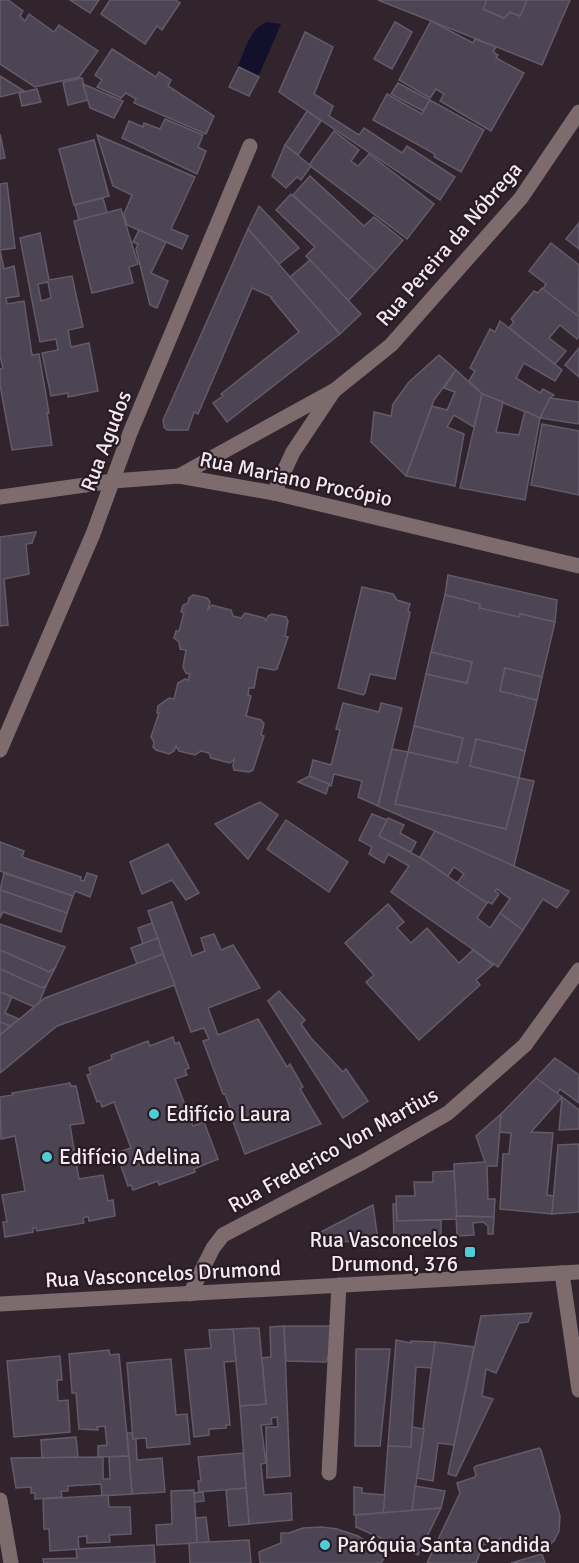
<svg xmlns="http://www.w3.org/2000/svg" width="579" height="1563" font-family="Signika,sans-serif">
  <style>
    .water { fill: #12102b }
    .building { fill: #4d4553; stroke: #635b69; stroke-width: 1.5; fill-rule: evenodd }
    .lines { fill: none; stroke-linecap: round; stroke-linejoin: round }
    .minor { stroke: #7d6b6e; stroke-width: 15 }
    .poi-dot { fill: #51ccd5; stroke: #281b23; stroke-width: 2 }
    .labels { text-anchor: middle; stroke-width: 4.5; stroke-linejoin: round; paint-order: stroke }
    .street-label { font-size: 21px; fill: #f3e9ef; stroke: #281b23 }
    .poi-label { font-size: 21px; fill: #f3e9ef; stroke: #281b23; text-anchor: start }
  </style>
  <rect width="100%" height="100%" fill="#32242d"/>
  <!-- water -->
  <path class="water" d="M267 22 281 24 259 75 238 66C245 50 250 28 267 22Z"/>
  <!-- building -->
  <g class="building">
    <path d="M0 0H8L23 11 20 16 25 21 29 14 54 32 59 25 98 51 79 77 35 87 0 64Z"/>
    <path d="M70 0H99L90 13Z"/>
    <path d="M110 0H176L180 3 162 30 157 26 145 44 101 14Z"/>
    <path d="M378 0H487L483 9 504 18 510 12 520 16 527 0H570L542 65Z"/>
    <path d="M487 0H527L520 16 510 12 504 18 483 9Z"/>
    <path d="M431 21 473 43 475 39 496 47 493 52 498 55 496 58 524 73 491 131 440 101 444 94 436 89 430 98 399 80Z"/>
    <path d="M395 22 412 32 392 69 374 59Z"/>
    <path d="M305 32 333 47 314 94 333 106 329 116 359 135 364 128 402 153 407 146 455 177 440 200 279 92Z"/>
    <path d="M112 49 156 77 159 72 171 80 168 86 214 116 206 134 134 103 136 99 126 93 121 98 97 87 102 80 95 75Z"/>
    <path d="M239 67 259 77 249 96 229 87Z"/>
    <path d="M0 76 24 91 0 97Z"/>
    <path d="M82 78 88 100 68 105 63 82Z"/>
    <path d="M398 83 430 100 423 111 391 94Z"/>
    <path d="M83 84 123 101 114 118 90 108Z"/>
    <path d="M37 89 41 102 22 106 19 93Z"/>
    <path d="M387 94 422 114 430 100 484 130 461 172 434 157 435 154 373 120Z"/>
    <path d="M307 111 321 121 298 155 285 145Z"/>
    <path d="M165 119 203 135 198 147 206 151 197 174 122 138 129 121 143 127 144 123 160 129Z"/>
    <path d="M334 131 359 150 351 161 358 166 369 154 434 204 407 239 309 165Z"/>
    <path d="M0 134 5 158 0 159Z"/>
    <path d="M97 135 195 177 171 229 188 236 182 249 127 225 124 214 132 195 113 186Z"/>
    <path d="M94 140 109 196 74 205 59 149Z"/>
    <path d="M285 145 311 166 301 180 297 177 286 188 272 176Z"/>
    <path d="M310 176 364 226 374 217 403 240 376 271 293 195Z"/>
    <path d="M7 183 15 248 0 250 4 269 14 266 19 296 6 298 7 304 24 301 32 355 39 354 49 413H47L52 445 12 450 0 385V369L3 368 0 356V184Z"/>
    <path d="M291 194 376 271 348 301 306 256 315 247 276 210Z"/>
    <path d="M103 198 107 213 79 220 75 205Z"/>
    <path d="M259 206 299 248 279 264 248 229Z"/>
    <path d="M121 209 138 264 129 267 133 283 92 293 74 221Z"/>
    <path d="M579 223V249L566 239Z"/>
    <path d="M248 229 340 334 227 422 213 403 223 396 221 394 299 332 271 298 272 297 252 288 198 414 194 412 188 430H167L164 427 163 420Z"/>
    <path d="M139 230 166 242 151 273 168 281 157 308 150 305 136 249 138 244 133 242Z"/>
    <path d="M40 233 49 280 72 276 83 327 68 330 71 347 89 343 98 391 68 397V393L51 396 42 353 58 350 56 339 40 342 20 238ZM48 282 51 298 41 301 38 284Z"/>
    <path d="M551 243 579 265 578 317 543 289 546 284 529 271Z"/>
    <path d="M310 260 361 314 340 334 290 277Z"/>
    <path d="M542 288 579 317V336L577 339 560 325 549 338 566 351 555 364 509 328 514 322 511 319 534 291 538 293Z"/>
    <path d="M500 321 562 370 555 381 524 363 516 378 540 393 543 389 554 395 550 398 540 418 482 394 469 381 475 371 470 368 490 329 495 332Z"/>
    <path d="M579 348V377L565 365Z"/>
    <path d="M439 355 456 370 434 400 406 476 371 442 374 412 391 416 393 404 409 382Z"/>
    <path d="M456 370 482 394 474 427 454 415 447 427 464 434 455 486 406 476 432 406 447 410 455 392 444 388Z"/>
    <path d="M482 394 503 402 496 432 519 435 525 411 540 418 525 500 460 488Z"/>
    <path d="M550 398 579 402V424L540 418Z"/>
    <path d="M542 424 579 431V495L531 485Z"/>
    <path d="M36 532 32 543 26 544 29 574 4 579 8 625 0 626V537Z"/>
    <path d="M448 575 557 600 555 622 520 614 519 617 479 608 480 604 445 595Z"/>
    <path d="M362 587 393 594 397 600 410 604 408 610 410 613 395 679 370 674 365 693 363 695 338 688Z"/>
    <path d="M193 595 207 598 210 602 208 609 212 605 231 610 233 616 241 618 245 613 264 618 266 621 268 616 272 614 286 617 288 621 285 636 288 637 277 669 274 670 258 667 254 688H249L248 695 251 696 246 716 261 720 264 724 261 735 264 736 253 770 249 772 234 770 233 766 234 759 230 763 211 758 209 753 201 751 195 755 179 751 176 746 174 751 169 754 156 750 153 747 154 742 151 737 159 713H157L158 706 169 698 174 699 178 683 185 679 188 680 190 674 186 673 183 667 186 650 180 649 179 642 174 638 176 631H179L184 613 181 612 183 605 188 603 189 598Z"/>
    <path d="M445 595 480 604 479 608 519 617 520 614 555 622 542 677 505 668 500 691 537 700 525 751 476 739 470 766 519 778 506 829 395 804 408 752 457 763 463 738 414 726 426 674 467 683 472 662 431 652Z"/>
    <path d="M431 652 472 662 467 683 426 674Z"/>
    <path d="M505 668 542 677 537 700 500 691Z"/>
    <path d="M343 703 379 712 381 703 402 708 378 806 358 797 362 781 334 774 331 786 309 776 313 760 331 765 340 730 336 729Z"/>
    <path d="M414 726 463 738 457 763 408 752Z"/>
    <path d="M476 739 525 751 519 778 470 766Z"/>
    <path d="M392 749 408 752 395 804 506 829 519 778 534 781 514 866 378 806Z"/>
    <path d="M309 776 329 784 326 794 298 782Z"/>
    <path d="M260 802 278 815 248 859 215 824Z"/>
    <path d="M372 814 387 820 379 836 419 857 487 903 477 918 490 928 500 913 523 930 498 967 391 892 409 866 388 854 384 863 369 854 372 847 359 840Z"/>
    <path d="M388 818 404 825 400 833 416 842 411 852 379 836Z"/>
    <path d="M286 820 348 862 329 892 267 849Z"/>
    <path d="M435 831 514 866 569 891 568 893 557 908 543 899 523 930 500 913 510 899 497 889 495 891 499 894 492 904 488 902 487 903 457 883 464 874 454 867 448 876 420 857Z"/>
    <path d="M0 842 24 851 22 857 81 877 80 880 84 881 87 873 97 876 90 897 75 891 73 896 0 871Z"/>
    <path d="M168 844 199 893 186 900 172 880 142 894 130 862Z"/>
    <path d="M4 873 73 896 67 913 0 890Z"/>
    <path d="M0 890 67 913 61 932 3 912 0 918Z"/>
    <path d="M172 902 192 956 205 951 201 938 214 934 221 950 233 945 260 988 208 1008 218 1035 258 1019 287 1067 290 1064 303 1087 300 1089 321 1124 245 1154 229 1111 231 1110 225 1094H223L203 1041 209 1039 204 1028 191 1032 148 911Z"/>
    <path d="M388 904 404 922 397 928 411 943 427 928 459 963 473 950 493 965 476 980 480 985 419 1040 366 982 374 975 345 943Z"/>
    <path d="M152 923 158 938 143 944 138 928Z"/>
    <path d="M0 924 65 947 55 968 49 972 0 950Z"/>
    <path d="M158 938 163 954 137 964 131 948Z"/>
    <path d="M0 950 49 972 55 968 46 986 42 988 0 969Z"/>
    <path d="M163 954 175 985 57 1026 0 1073V1035L45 998Z"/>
    <path d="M0 969 42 988 46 986 39 1003 34 1007 0 992Z"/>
    <path d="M279 991 305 1020 301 1024 311 1038 343 1072 346 1069 368 1101 343 1118 268 1001Z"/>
    <path d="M0 992 12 997 5 1013 19 1019 10 1026 0 1022Z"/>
    <path d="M0 1022 10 1026 0 1035Z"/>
    <path d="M173 1037 175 1044 179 1042 189 1068 185 1070 187 1075 175 1079 193 1126 204 1122 218 1159 194 1169 195 1172 159 1185 158 1181 133 1190 131 1185 128 1186 119 1160 122 1159 119 1152 131 1148 114 1102 102 1107 100 1101 97 1102 87 1075 91 1074 89 1068 112 1059 111 1055 148 1041 150 1046Z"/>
    <path d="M555 1058 579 1075V1103L560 1089 557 1094 536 1078Z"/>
    <path d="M536 1078 562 1097 531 1132 553 1133 547 1195 554 1196 552 1214 500 1209 503 1154H509L511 1133 499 1132 501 1114Z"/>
    <path d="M70 1083 71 1086H76L84 1123 70 1125 79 1179 103 1175 108 1201 113 1200 115 1216 89 1221 88 1216 83 1218 84 1223 37 1231 36 1228H33V1232L5 1237 3 1222H7L2 1195 25 1191 15 1136 1 1139 0 1097 13 1095 12 1093Z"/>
    <path d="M562 1097 579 1110V1129L559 1130Z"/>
    <path d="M501 1114 497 1166H487L488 1199H495L494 1217 456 1216 454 1164 485 1162 476 1136Z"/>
    <path d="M579 1144V1212L552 1214 558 1145Z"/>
    <path d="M454 1171 457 1219 397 1221 396 1196H415L414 1182H433V1172Z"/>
    <path d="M393 1204H396L397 1221 441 1220V1237L394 1239Z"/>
    <path d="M373 1205 378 1240 337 1242 320 1237 319 1233Z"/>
    <path d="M456 1216 494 1217 493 1234H488V1226L483 1222 473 1223 474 1235 457 1236Z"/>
    <path d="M532 1313 528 1322 519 1323 496 1373 486 1369 482 1396 493 1399 456 1476 448 1474 481 1316Z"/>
    <path d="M284 1326 290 1476 267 1478 266 1427H278L277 1417 271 1418 272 1424 261 1425 266 1463 261 1464 264 1495 291 1493 292 1520 249 1524 240 1406 266 1404 262 1358 271 1357 270 1327Z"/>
    <path d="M284 1326H332L331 1348 326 1362 286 1361Z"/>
    <path d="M259 1328 266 1404 240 1406 233 1329Z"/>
    <path d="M233 1329 236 1361 224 1362 230 1425H226V1428L209 1429V1435L194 1437 185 1350 211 1348 209 1330Z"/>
    <path d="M396 1340 411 1343V1341L435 1342 432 1368 416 1367 411 1447 388 1446Z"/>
    <path d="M435 1342 474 1347 454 1445 438 1443 433 1481 416 1478Z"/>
    <path d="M356 1349H390L380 1446H355Z"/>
    <path d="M109 1350 110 1355 119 1354 129 1456 98 1457V1446L107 1445 105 1426 97 1427 98 1430 79 1429 76 1393H72L69 1354Z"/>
    <path d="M60 1356 62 1380H57L58 1401 68 1400 70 1432 14 1437 7 1361Z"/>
    <path d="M171 1359 176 1415 187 1414 190 1444 147 1448 146 1438 133 1439 127 1363Z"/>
    <path d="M412 1427 424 1429 412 1511 383 1513 388 1446 411 1447Z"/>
    <path d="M127 1433H132L133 1439H136L137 1460 162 1458 165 1492 132 1494Z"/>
    <path d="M76 1437 78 1457 42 1458 41 1440Z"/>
    <path d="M539 1448 541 1450 560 1516 559 1531 554 1541 542 1551 527 1553 512 1548 501 1538 483 1545 476 1563H427L460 1493 457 1483 475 1477 476 1475 474 1468 476 1466Z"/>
    <path d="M243 1453 246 1488 199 1492 198 1481H201L198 1457Z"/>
    <path d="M129 1456 132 1494 102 1496 101 1484 68 1486V1491H61L62 1497 35 1499V1493H31V1487L16 1488 11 1458 103 1457V1479H110L109 1457Z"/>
    <path d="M415 1486 445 1491 441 1508 412 1511Z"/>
    <path d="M354 1487 362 1488V1493L385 1495 383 1513 354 1515Z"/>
    <path d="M246 1488 249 1524 229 1526 226 1490Z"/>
    <path d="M194 1490 197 1543 157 1545 156 1525 172 1524 171 1491Z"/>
    <path d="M203 1492 204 1501 195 1502 194 1493Z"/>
    <path d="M108 1495 109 1507H130L131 1534 109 1535 110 1542 87 1543V1536L78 1537 79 1549 50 1551 49 1529H44L43 1499Z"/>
    <path d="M441 1508 418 1555 356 1527V1515Z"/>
    <path d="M206 1517 209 1542 197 1543 196 1518Z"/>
    <path d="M322 1527 337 1529 358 1536 383 1552 385 1554V1557L381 1563H260L259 1552 281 1543V1533H289L303 1528Z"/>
    <path d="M249 1540 251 1563H190L189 1543Z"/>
    <path d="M154 1545 155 1563H44L43 1559 77 1558 76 1549Z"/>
    <path d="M542 1554 545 1563H511Z"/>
  </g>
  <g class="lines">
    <!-- minor -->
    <g class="minor">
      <path d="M179 476 335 390 391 345 521 198 579 112"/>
      <path d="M274 493 293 452 333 392"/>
      <path d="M0 497 113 481 179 476 274 493 579 566"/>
      <path d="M0 750 93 534 130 433 250 146"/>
      <path d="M562 1273 579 1390"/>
      <path d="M190 1294 213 1248 223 1235 363 1162 448 1113 525 1045 579 970"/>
      <path d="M0 1304 579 1272"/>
      <path d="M329 1473 339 1285"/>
      <path d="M0 1500 11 1563"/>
    </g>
  </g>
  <!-- markers -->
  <g class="poi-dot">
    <circle cx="154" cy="1114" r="6"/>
    <circle cx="47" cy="1157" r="6"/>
    <rect x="464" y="1246" width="12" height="12" rx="3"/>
    <circle cx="325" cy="1545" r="6"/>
  </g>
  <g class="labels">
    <!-- street labels -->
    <g class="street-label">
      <text transform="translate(449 244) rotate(-49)" y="7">Rua Pereira da Nóbrega</text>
      <text transform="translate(106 441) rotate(-69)" y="7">Rua Agudos</text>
      <text transform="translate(296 479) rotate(12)" y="7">Rua Mariano Procópio</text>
      <text transform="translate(333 1150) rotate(-29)" y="7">Rua Frederico Von Martius</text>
      <text transform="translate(163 1274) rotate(-3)" y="7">Rua Vasconcelos Drumond</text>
    </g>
    <!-- poi labels -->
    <g class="poi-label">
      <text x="166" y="1121">Edifício Laura</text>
      <text x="59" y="1164">Edifício Adelina</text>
      <text x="458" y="1247" text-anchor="end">Rua Vasconcelos<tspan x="458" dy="24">Drumond, 376</tspan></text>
      <text x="337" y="1552">Paróquia Santa Candida</text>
    </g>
  </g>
</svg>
